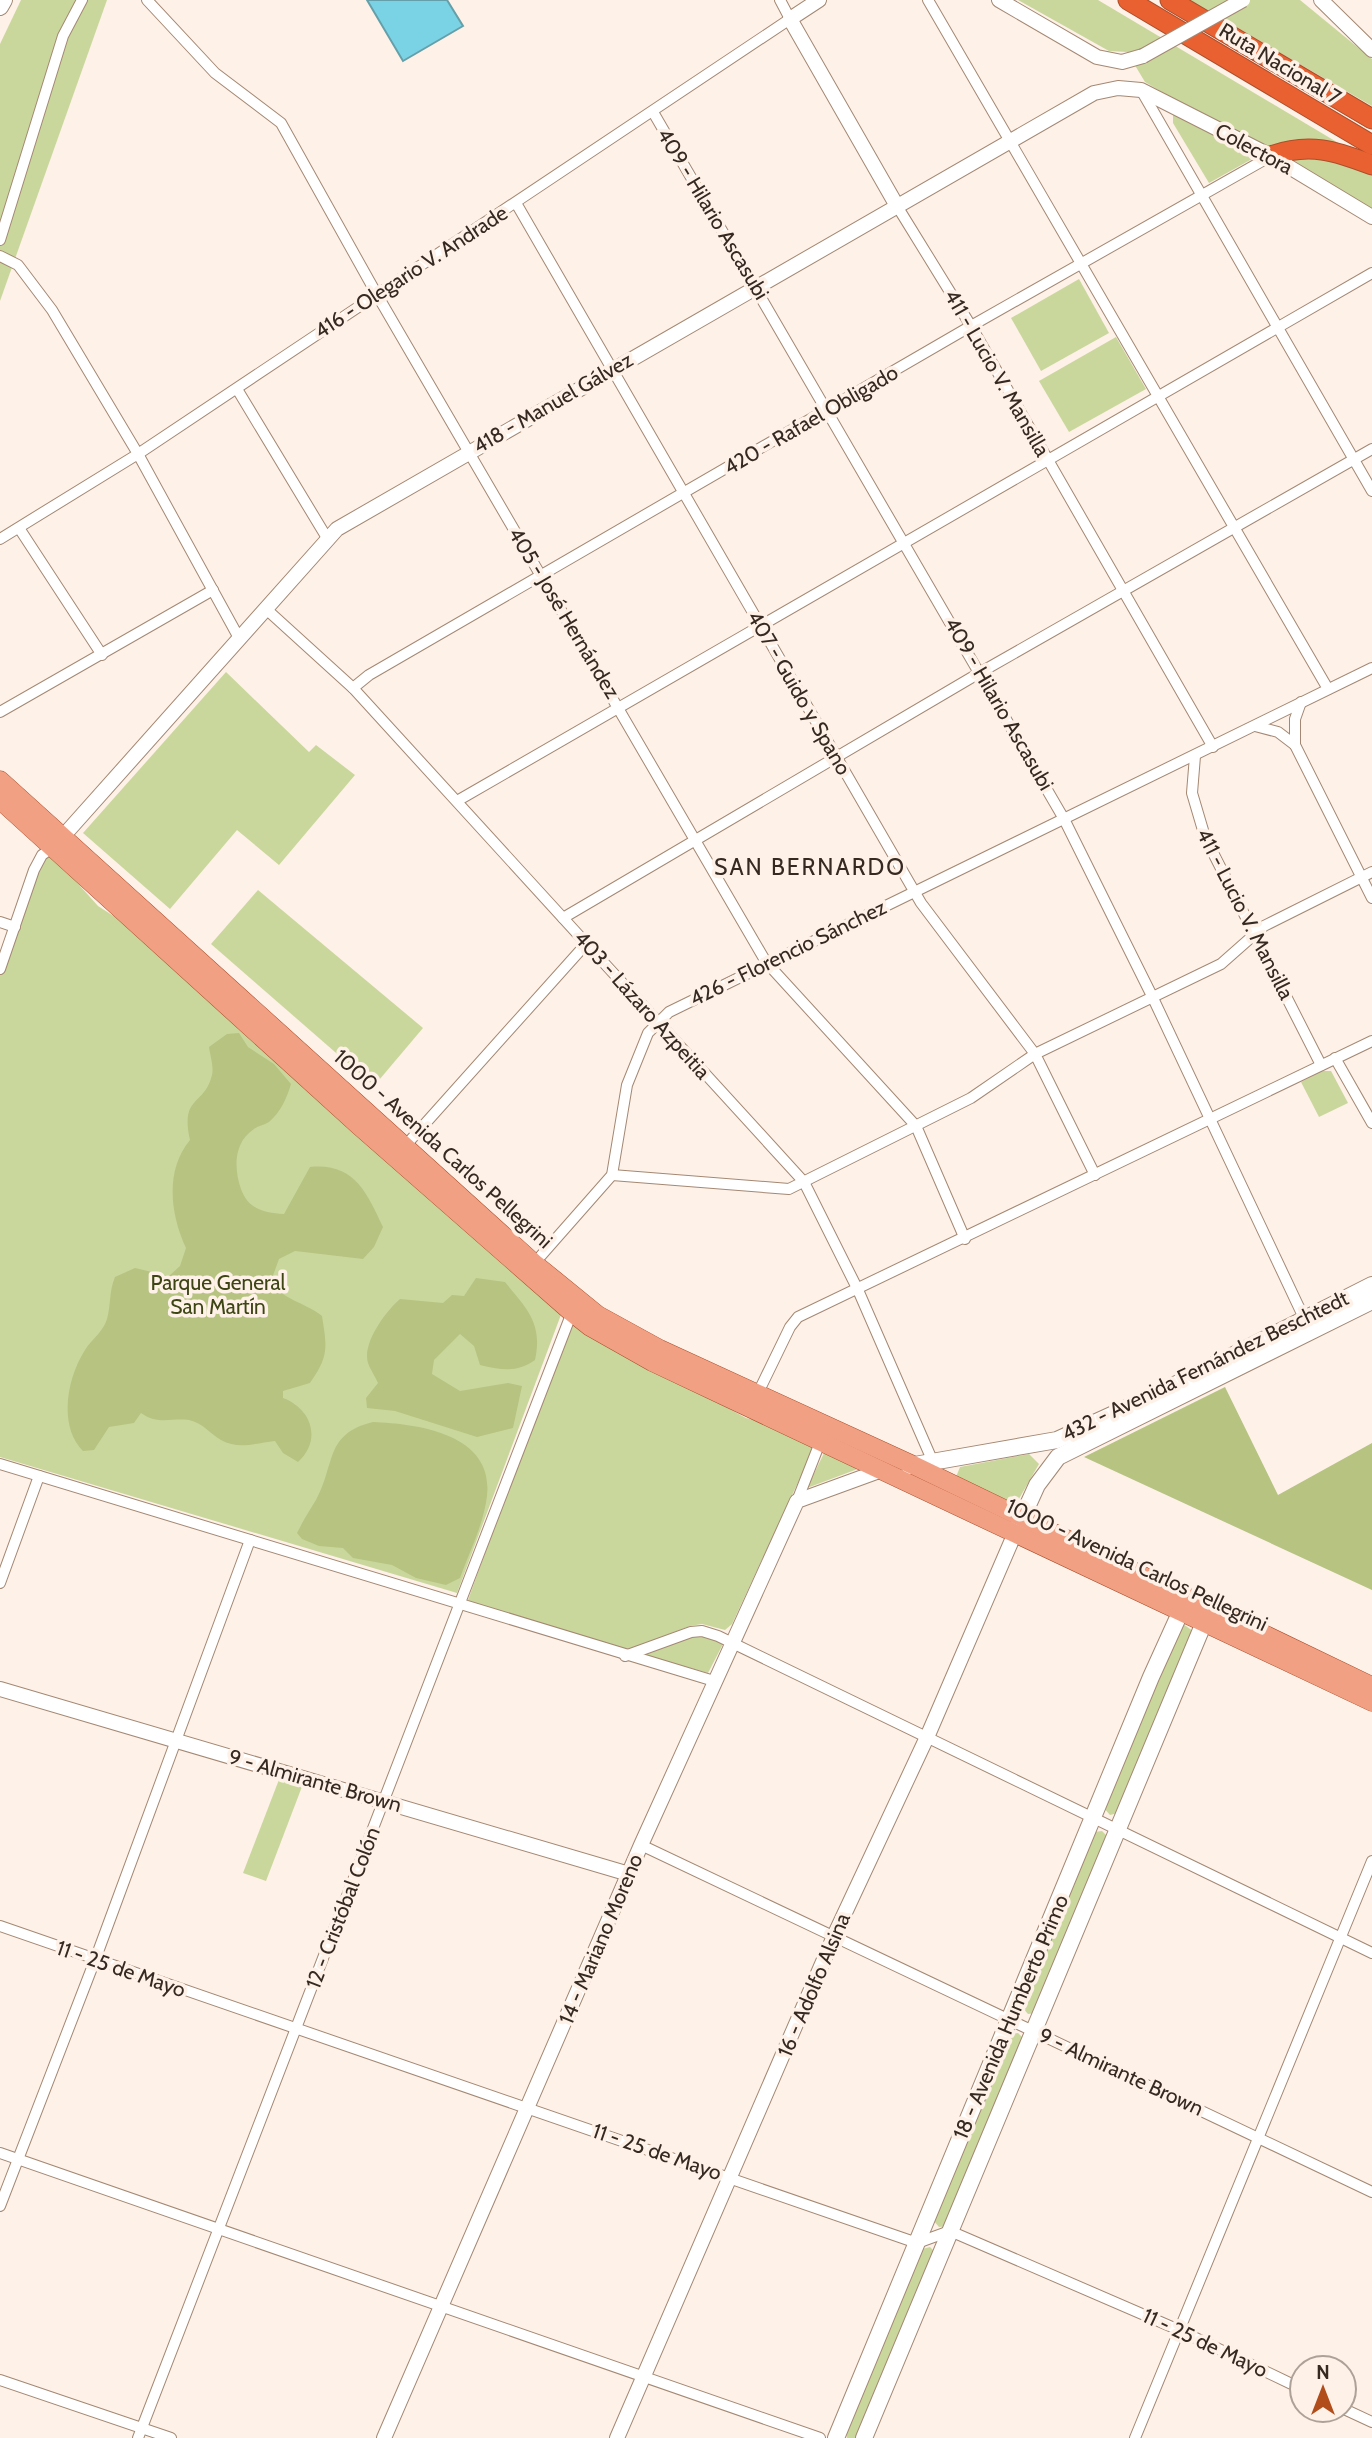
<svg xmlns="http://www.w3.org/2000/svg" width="1372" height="2438" font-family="Cabin,sans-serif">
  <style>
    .green { fill: #cad79c }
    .forest { fill: #b6c381 }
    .water { fill: #7ad3e4; stroke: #65a0aa; stroke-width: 2 }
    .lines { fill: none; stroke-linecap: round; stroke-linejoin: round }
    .minor-casing { stroke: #a48873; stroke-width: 12 }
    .tertiary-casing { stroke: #a48873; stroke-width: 16 }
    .secondary-casing { stroke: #a48873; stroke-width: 18 }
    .primary-casing { stroke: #aa4d2b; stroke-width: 19 }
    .motorway-casing { stroke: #aa4d2b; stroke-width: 21 }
    .minor { stroke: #fff; stroke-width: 10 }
    .tertiary { stroke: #fff; stroke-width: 14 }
    .secondary { stroke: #fff; stroke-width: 16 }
    .primary { stroke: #f2a083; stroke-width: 18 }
    .motorway { stroke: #e96130; stroke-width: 19 }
    .tertiary-bridge-casing { stroke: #a48873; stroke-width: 16; stroke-linecap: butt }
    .tertiary-bridge { stroke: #fff; stroke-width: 14 }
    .labels { text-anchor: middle; stroke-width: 7; stroke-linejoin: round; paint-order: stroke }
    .street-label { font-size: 21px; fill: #352921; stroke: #fef1e8 }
    .park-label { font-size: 21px; fill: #3d4514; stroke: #fef1e8 }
    .neighbourhood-label { font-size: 23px; letter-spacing: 2px; fill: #352921; stroke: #fef1e8 }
  </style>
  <rect width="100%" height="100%" fill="#fef1e8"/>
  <!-- green -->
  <g class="green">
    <path d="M21 0H107L0 301V44Z"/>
    <path d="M1018 0H1098L1372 163V217L1145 82 1127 52 1109 51Z"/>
    <path d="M1189 0H1300L1372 59V106Z"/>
    <path d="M1173 113 1252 152V159L1209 183 1173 123Z"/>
    <path d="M1079 279 1109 333 1041 371 1011 318Z"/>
    <path d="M1116 337 1146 389 1069 432 1039 381Z"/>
    <path d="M226 672 309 752 316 745 355 775 279 865 237 830 170 909 83 833Z"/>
    <path d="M47 854 64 868 98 906 129 926 562 1312 457 1593 0 1457V974L41 862Z"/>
    <path d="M258 890 423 1028 374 1086 211 944Z"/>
    <path d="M1323 1071H1331L1348 1103 1319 1117 1301 1082Z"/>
    <path d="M574 1323 746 1418 791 1429 814 1448 732 1624 725 1630 702 1624 690 1626 632 1648 622 1649 472 1604 468 1600 567 1328Z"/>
    <path d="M826 1449 863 1467 807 1488Z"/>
    <path d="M1029 1454 1039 1464 1016 1504 956 1477 960 1467Z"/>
    <path d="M1183 1624 1193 1631 1118 1813 1110 1815 1104 1808 1176 1630Z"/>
    <path d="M700 1633 723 1644 708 1673 644 1655Z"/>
    <path d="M280 1777 303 1784 266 1881 243 1873Z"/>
    <path d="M1102 1831 1108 1837 1036 2013 1028 2014 1022 2007 1094 1832Z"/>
    <path d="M1018 2033 1024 2039 948 2226 939 2227 933 2220 1009 2034Z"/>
    <path d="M930 2247 936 2253 861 2438H847L846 2434 922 2249Z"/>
  </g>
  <!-- forest -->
  <g class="forest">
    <path d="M239 1033 248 1047 274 1064 291 1084C287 1098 280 1113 269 1122 264 1125 258 1126 254 1129 233 1143 234 1169 241 1189 248 1209 264 1213 284 1214L310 1167C354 1163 366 1191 383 1227L374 1247 363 1259 295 1251 279 1259 271 1281C285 1302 303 1301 322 1316 327 1348 329 1356 310 1383L283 1391V1398C312 1409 322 1440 298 1462L283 1453 275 1441C256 1443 238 1450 221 1440 209 1433 203 1423 189 1420 170 1418 158 1425 141 1413L134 1423 109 1427 94 1450 83 1451C58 1426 67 1378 85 1350 91 1340 103 1332 107 1319 111 1305 109 1291 115 1277L135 1268 169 1276 180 1266 186 1248C170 1214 165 1170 190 1140 180 1095 204 1107 212 1075 214 1067 210 1055 209 1047L227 1034Z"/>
    <path d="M476 1278 505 1282C527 1309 543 1323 535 1360 517 1373 501 1370 480 1365L474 1346 460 1334 434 1360 432 1374 460 1391 508 1383 522 1386 513 1428 477 1437 395 1411 367 1408 366 1398 378 1383C375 1376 370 1369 368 1363 362 1343 386 1311 400 1299L443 1303 452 1295 464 1296Z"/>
    <path d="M1225 1387 1278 1495 1372 1443V1590L1084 1457Z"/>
    <path d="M373 1422C419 1424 494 1434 487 1496 484 1523 469 1553 460 1578L446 1585 416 1578 392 1565 353 1558 343 1548 319 1546 302 1539 297 1533C303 1521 309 1511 316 1500 336 1464 324 1434 373 1422Z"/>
  </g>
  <!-- water -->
  <path class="water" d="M367 0H447L463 26 403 61Z"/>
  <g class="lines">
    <defs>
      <g id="minor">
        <path d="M147 0 215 73 281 123 376 293 766 962 916 1126 965 1239"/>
        <path d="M928 0 1328 689"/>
        <path d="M1141 90 1372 491"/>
        <path d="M653 112 1064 819 1152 996 1304 1318"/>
        <path d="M516 203 921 903 1035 1054 1095 1175"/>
        <path d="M897 206 971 326 1213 747"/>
        <path d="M0 240 63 36 82 0"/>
        <path d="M0 256 18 265 52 310 138 454 239 638"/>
        <path d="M237 389 327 538"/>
        <path d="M19 528 102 655"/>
        <path d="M0 539 138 454 790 19 780 0"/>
        <path d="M265 608 353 688 804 1182 858 1290 933 1462"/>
        <path d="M353 688 369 675 971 326 1271 156"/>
        <path d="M1301 702 1295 719V745L1372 898"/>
        <path d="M0 712 213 590"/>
        <path d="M1255 726 1278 732 1295 745"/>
        <path d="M1195 756 1192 793 1205 837 1321 1065"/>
        <path d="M457 801 1372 273"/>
        <path d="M563 918 981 672 1372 449"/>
        <path d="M0 922 15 927"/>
        <path d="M0 969 34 870 42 855 52 848"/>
        <path d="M1335 1058 1372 1123"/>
        <path d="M406 1145 586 944"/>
        <path d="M612 1175 789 1189 971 1098 1035 1054 1221 964 1264 926 1372 872"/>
        <path d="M531 1267 612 1175 627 1085 648 1033 669 1012 1372 668"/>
        <path d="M757 1395 790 1327 798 1317 1372 1041"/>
        <path d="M0 1464 714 1681"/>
        <path d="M797 1501 821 1440"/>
        <path d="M0 1583 39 1476"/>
        <path d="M625 1656 691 1632 702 1631 718 1636 1372 1953"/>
        <path d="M641 1845 1372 2192"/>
        <path d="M0 1926 917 2243 950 2231 1179 2330 1302 2389"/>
        <path d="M0 2153 820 2438"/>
        <path d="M0 2206 95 1960 250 1540"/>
        <path d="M0 2380 171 2438"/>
        <path d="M1344 2409 1372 2422"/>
        <path d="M138 2438 574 1307"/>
        <path d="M1135 2438 1372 1861"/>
      </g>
      <g id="tertiary">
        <path d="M819 0 790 19 897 206"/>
        <path d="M999 0 1097 57 1122 62 1143 56"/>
        <path d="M1321 0 1372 50"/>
        <path d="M58 842 337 529 1094 93 1118 88 1141 90 1271 156 1372 217"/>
        <path d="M0 1689 629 1874"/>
        <path d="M384 2438 641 1845 797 1501 882 1470"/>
        <path d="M617 2438 835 1934 928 1735 1015 1533"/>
      </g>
      <g id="secondary">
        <path d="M0 7 4 0"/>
        <path d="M909 1466 1057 1440 1151 1397 1372 1285"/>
        <path d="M1018 1527 1037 1485 1058 1457 1372 1301"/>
        <path d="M836 2438 1151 1677 1185 1602"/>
        <path d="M864 2438 1208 1613"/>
      </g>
      <g id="primary">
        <path d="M0 780 534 1263 598 1315 660 1349 913 1465 1372 1686"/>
        <path d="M0 800 359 1126 571 1312 590 1327 652 1362 1372 1702"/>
      </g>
      <g id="motorway">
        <path d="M1128 0 1372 145"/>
        <path d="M1170 0 1372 119"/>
        <path d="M1271 156C1309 142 1336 151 1372 165"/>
      </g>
    </defs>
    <!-- minor casing -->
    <use href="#minor" class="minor-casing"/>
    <!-- tertiary casing -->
    <use href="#tertiary" class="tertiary-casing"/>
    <!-- secondary casing -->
    <use href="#secondary" class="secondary-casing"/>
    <!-- primary casing -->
    <use href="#primary" class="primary-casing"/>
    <!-- motorway casing -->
    <use href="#motorway" class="motorway-casing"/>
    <!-- minor -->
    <use href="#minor" class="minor"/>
    <!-- tertiary -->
    <use href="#tertiary" class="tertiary"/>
    <!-- secondary -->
    <use href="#secondary" class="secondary"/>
    <!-- primary -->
    <use href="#primary" class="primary"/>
    <!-- motorway -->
    <use href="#motorway" class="motorway"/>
    <defs>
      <path id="tertiary-bridge" d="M1143 56 1243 0"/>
    </defs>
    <!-- tertiary-bridge casing -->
    <use href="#tertiary-bridge" class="tertiary-bridge-casing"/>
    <!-- tertiary-bridge -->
    <use href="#tertiary-bridge" class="tertiary-bridge"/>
  </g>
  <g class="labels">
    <!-- street labels -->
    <g class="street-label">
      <text transform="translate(1280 64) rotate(31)" y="7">Ruta Nacional 7</text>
      <text transform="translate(1254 149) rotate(28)" y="7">Colectora</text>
      <text transform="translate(713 214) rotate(59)" y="7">409 - Hilario Ascasubi</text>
      <text transform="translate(411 272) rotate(-33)" y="7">416 - Olegario V. Andrade</text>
      <text transform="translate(997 373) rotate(60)" y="7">411 - Lucio V. Mansilla</text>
      <text transform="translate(553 403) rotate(-30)" y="7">418 - Manuel Gálvez</text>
      <text transform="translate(811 420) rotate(-30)" y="7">420 - Rafael Obligado</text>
      <text transform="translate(564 613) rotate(59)" y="7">405 - José Hernández</text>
      <text transform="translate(799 693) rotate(60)" y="7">407 - Guido y Spano</text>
      <text transform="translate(999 704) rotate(60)" y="7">409 - Hilario Ascasubi</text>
      <text transform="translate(1245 914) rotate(63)" y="7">411 - Lucio V. Mansilla</text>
      <text transform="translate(788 953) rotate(-26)" y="7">426 - Florencio Sánchez</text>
      <text transform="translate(642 1005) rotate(48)" y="7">403 - Lázaro Azpeitia</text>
      <text transform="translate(443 1149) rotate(42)" y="7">1000 - Avenida Carlos Pellegrini</text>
      <text transform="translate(1205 1366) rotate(-26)" y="7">432 - Avenida Fernández Beschtedt</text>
      <text transform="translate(1137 1565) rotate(25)" y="7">1000 - Avenida Carlos Pellegrini</text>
      <text transform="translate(315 1781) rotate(16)" y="7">9 - Almirante Brown</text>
      <text transform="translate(343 1908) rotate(-69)" y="7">12 - Cristóbal Colón</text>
      <text transform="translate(601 1939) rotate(-67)" y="7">14 - Mariano Moreno</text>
      <text transform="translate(121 1969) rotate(19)" y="7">11 - 25 de Mayo</text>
      <text transform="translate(814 1985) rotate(-67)" y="7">16 - Adolfo Alsina</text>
      <text transform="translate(1011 2017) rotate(-67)" y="7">18 - Avenida Humberto Primo</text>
      <text transform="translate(1121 2072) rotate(25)" y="7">9 - Almirante Brown</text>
      <text transform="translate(657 2152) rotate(19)" y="7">11 - 25 de Mayo</text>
      <text transform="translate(1205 2343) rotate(25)" y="7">11 - 25 de Mayo</text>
    </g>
    <!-- park labels -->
    <g class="park-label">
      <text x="218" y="1290">Parque General<tspan x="218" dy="24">San Martín</tspan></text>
    </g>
    <!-- neighbourhood labels -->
    <g class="neighbourhood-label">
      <text x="810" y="875">SAN BERNARDO</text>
    </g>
  </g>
  <!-- north arrow -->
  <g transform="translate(1323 2389)"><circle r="33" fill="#fef1e8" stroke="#aea198" stroke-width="2"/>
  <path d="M0-5L12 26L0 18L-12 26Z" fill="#b14c1b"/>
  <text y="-10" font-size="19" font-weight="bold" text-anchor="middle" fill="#352921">N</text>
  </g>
</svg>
